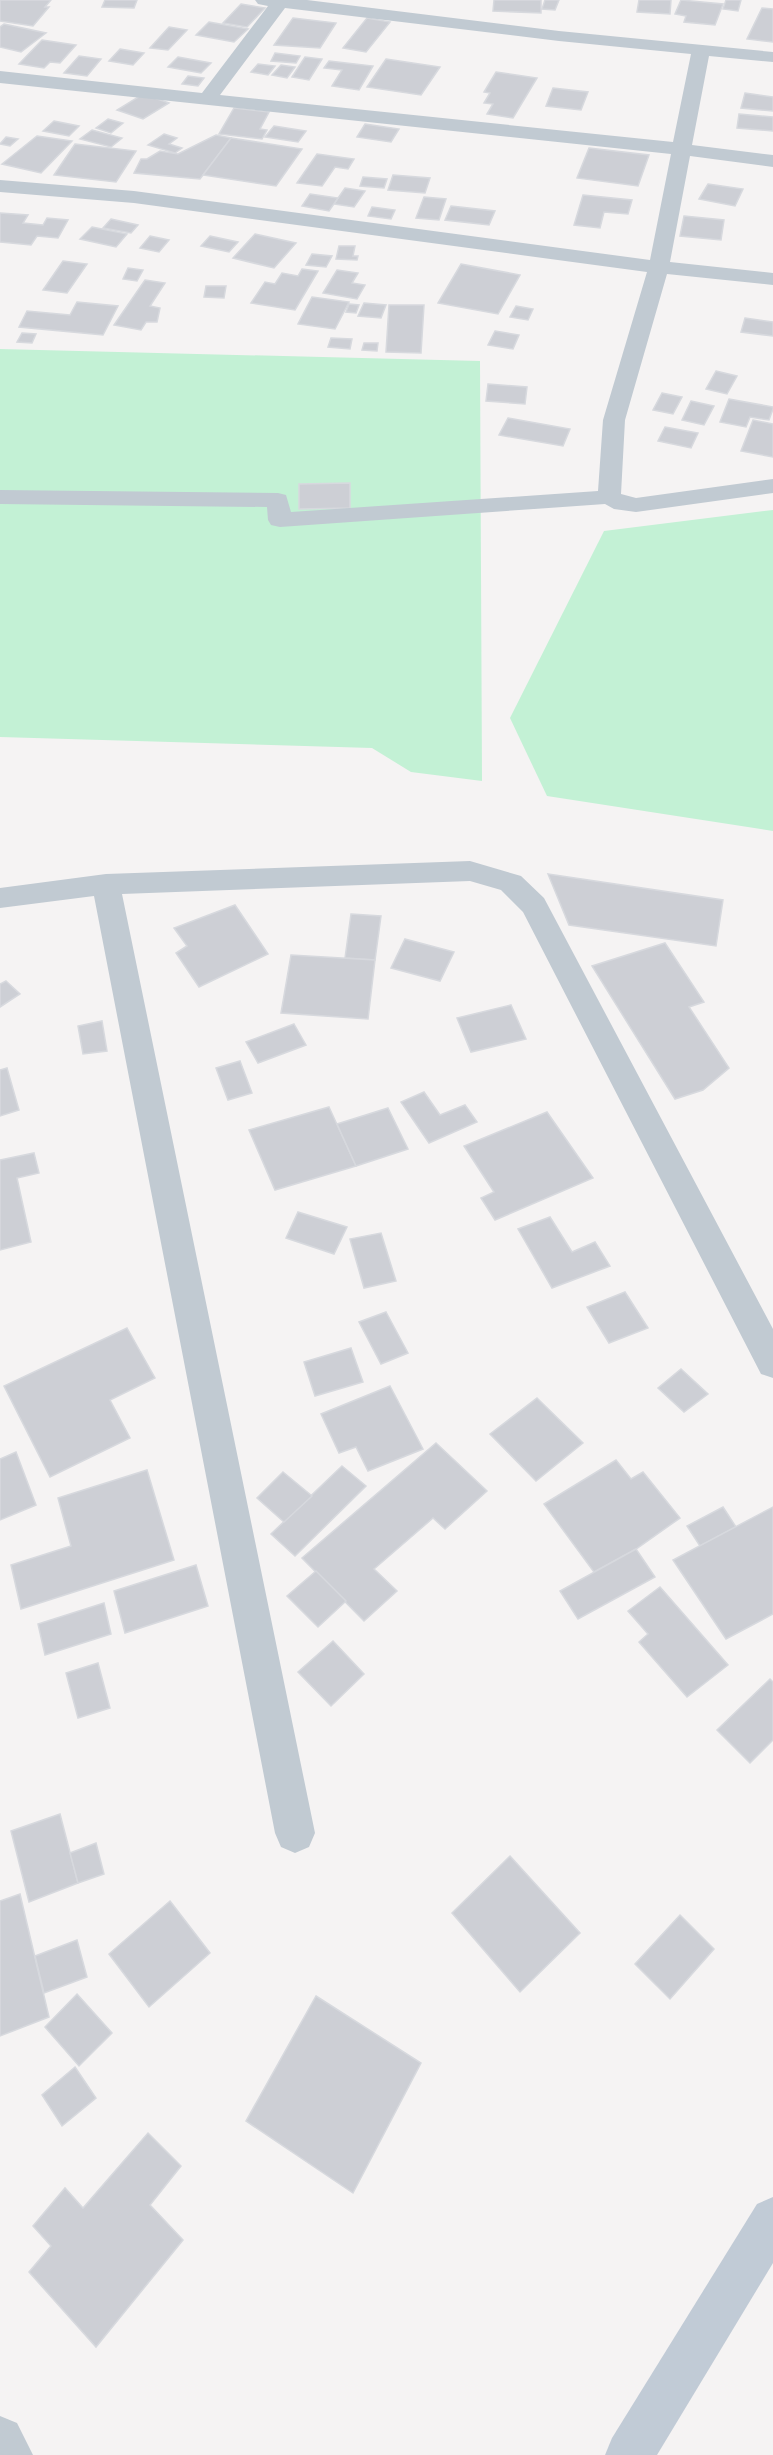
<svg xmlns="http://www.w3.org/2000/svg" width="773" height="2455" font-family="'Space Grotesk',sans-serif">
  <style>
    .green { fill: #c3f1d5 }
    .building { fill: #cdcfd5; stroke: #d7d9de; stroke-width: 1.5 }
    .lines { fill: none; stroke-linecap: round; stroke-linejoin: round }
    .street { fill: #c1cad2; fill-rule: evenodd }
    .secondary { fill: #c1cbd6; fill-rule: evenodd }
  </style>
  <rect width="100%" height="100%" fill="#f5f3f3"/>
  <!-- green -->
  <g class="green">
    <path d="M0 349 480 361 482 781 411 772 372 748 0 737Z"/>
    <path d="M773 510V831L547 796 510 718 604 531Z"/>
  </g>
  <!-- building -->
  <g class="building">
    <path d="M0 0H51L45 7H49L33 26 0 21Z"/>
    <path d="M105 0H137L134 8 102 7Z"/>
    <path d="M494 0H541V13L493 11Z"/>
    <path d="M545 0H559L555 10 542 9Z"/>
    <path d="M639 0H671L670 14 637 12Z"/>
    <path d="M681 0 723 4 715 25 684 22 686 16 675 14Z"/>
    <path d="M726 0H741L738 11 723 9Z"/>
    <path d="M241 4 265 8 247 27 223 23Z"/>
    <path d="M762 8 773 9V42L747 39Z"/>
    <path d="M293 18 336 23 320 48 274 45Z"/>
    <path d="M367 18 390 22 366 52 343 48Z"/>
    <path d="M209 22 248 29 234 42 196 35Z"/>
    <path d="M4 24 46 33 21 52 0 47V27Z"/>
    <path d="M169 27 187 30 168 50 150 48Z"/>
    <path d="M42 40 76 45 60 63 50 62 44 68 19 64Z"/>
    <path d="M120 49 144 53 133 65 109 61Z"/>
    <path d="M275 53 300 56 296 63 271 61Z"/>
    <path d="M79 56 101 59 87 76 64 73Z"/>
    <path d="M178 57 211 63 201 73 168 67Z"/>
    <path d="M305 57 322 59 309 80 292 77Z"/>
    <path d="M386 59 440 67 421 95 367 87Z"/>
    <path d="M329 61 373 66 359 90 332 86 342 70 324 68Z"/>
    <path d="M258 64 275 66 268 75 251 72Z"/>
    <path d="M281 65 295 67 287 78 272 75Z"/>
    <path d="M496 72 537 78 513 118 487 114 493 104 484 103 490 93 484 92Z"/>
    <path d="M188 76 204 78 198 86 182 84Z"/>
    <path d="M553 88 588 92 581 110 546 106Z"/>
    <path d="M745 93 773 97V111L741 108Z"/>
    <path d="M143 94 169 103 143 119 117 110Z"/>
    <path d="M234 108 269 112 260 129 267 130 262 139 219 134Z"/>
    <path d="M739 114 773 117V131L737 128Z"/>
    <path d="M108 119 123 123 111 133 96 128Z"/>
    <path d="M54 121 79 126 69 136 43 131Z"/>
    <path d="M365 124 399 129 391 142 357 137Z"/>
    <path d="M274 126 306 131 298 142 265 137Z"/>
    <path d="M92 130 122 138 111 147 80 139Z"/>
    <path d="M164 134 177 138 169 144 182 148 175 153 148 145Z"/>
    <path d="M216 135 231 138 200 179 134 173 141 159H147L160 151 178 154Z"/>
    <path d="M37 136 72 141 41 173 2 164Z"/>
    <path d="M6 137 18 139 10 146 0 144Z"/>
    <path d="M231 138 302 149 276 186 203 175Z"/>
    <path d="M75 144 136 151 116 182 54 175Z"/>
    <path d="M589 148 649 155 638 186 577 178Z"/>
    <path d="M317 154 354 159 348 169 335 167 322 186 297 183Z"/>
    <path d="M393 175 430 178 425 193 388 190Z"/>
    <path d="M363 177 387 179 384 188 360 186Z"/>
    <path d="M708 184 743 189 735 206 699 199Z"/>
    <path d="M345 188 365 191 354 207 334 204Z"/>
    <path d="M310 194 338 198 329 211 302 206Z"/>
    <path d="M583 195 632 200 628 214 604 212 600 228 574 225Z"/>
    <path d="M424 197 446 199 439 220 416 218Z"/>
    <path d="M451 206 495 211 489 225 445 220Z"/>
    <path d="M372 207 395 210 391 219 368 216Z"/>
    <path d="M0 213 28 215 23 223 43 225 47 218 68 220 58 238 37 236 31 245 0 242Z"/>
    <path d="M684 216 724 220 721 240 680 236Z"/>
    <path d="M111 219 138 225 131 233 103 228Z"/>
    <path d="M92 227 127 234 116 247 80 239Z"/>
    <path d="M255 234 296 243 274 268 233 258Z"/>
    <path d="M150 236 169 240 159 252 140 248Z"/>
    <path d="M210 236 238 242 229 252 201 246Z"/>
    <path d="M339 246H355L353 256H358L357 260 336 259Z"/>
    <path d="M312 254 332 256 326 267 306 265Z"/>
    <path d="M63 261 87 264 67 293 43 290Z"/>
    <path d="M461 264 520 275 498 314 438 303Z"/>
    <path d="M128 268 143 270 137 281 123 279Z"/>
    <path d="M302 269 318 271 295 310 251 303 265 282 275 284 282 273 298 276Z"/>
    <path d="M337 270 358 273 352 283 365 285 357 299 323 293Z"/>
    <path d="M145 280 165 283 150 306 160 308 157 322H146L141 330 114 325Z"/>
    <path d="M206 286H226L224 298 204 297Z"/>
    <path d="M312 297 349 302 335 329 298 324Z"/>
    <path d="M77 302 118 306 103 335 19 327 27 311 70 315Z"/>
    <path d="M364 303 386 305 381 318 358 316Z"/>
    <path d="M349 304 359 305 356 313 346 312Z"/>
    <path d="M389 305H424L421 353 386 352Z"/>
    <path d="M516 306 533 309 528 320 510 317Z"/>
    <path d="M745 318 773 322V336L741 332Z"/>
    <path d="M495 331 519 335 513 349 488 345Z"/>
    <path d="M22 333 36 334 32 343 17 342Z"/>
    <path d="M331 338 352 339 350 349 328 347Z"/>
    <path d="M364 343H378L377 351 362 350Z"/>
    <path d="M716 371 737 376 727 394 706 389Z"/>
    <path d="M488 384 527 387 525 404 486 401Z"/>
    <path d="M662 393 682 397 673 414 653 410Z"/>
    <path d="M729 399 773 407V409L769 420 750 417 746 427 720 422Z"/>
    <path d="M691 401 714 406 704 425 682 420Z"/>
    <path d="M508 418 570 429 563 446 499 435Z"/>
    <path d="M753 420 773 424V457L741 451Z"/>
    <path d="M665 427 698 433 691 448 658 441Z"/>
    <path d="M350 483V508L299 509V484Z"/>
    <path d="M548 874 723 900 716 946 569 925Z"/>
    <path d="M235 905 268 954 199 987 176 953 187 946 174 928Z"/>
    <path d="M351 914 381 916 375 960 345 958Z"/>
    <path d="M405 939 454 952 440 981 391 968Z"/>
    <path d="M665 943 704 1002 689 1007 729 1068 703 1090 675 1099 592 966Z"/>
    <path d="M291 955 375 960 368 1019 281 1013Z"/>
    <path d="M6 981 20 994 0 1007V984Z"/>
    <path d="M511 1005 526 1039 471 1052 457 1018Z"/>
    <path d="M102 1021 107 1051 83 1054 78 1026Z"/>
    <path d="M294 1024 306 1045 258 1063 246 1042Z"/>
    <path d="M240 1061 252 1093 228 1100 216 1068Z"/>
    <path d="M7 1068 19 1110 0 1116V1070Z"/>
    <path d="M424 1092 440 1115 465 1105 477 1122 429 1143 401 1102Z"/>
    <path d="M329 1107 356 1166 275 1190 249 1130Z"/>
    <path d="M388 1108 408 1149 356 1166 337 1124Z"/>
    <path d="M547 1112 593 1178 495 1220 481 1198 494 1192 464 1146Z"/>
    <path d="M34 1153 39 1173 17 1178 31 1242 0 1250V1160Z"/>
    <path d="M298 1212 347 1227 334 1254 286 1238Z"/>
    <path d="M550 1217 572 1252 595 1242 610 1266 552 1288 518 1229Z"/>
    <path d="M381 1233 396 1281 364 1288 350 1239Z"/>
    <path d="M625 1292 648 1328 609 1343 587 1307Z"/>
    <path d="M386 1312 408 1353 381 1364 359 1322Z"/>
    <path d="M127 1328 155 1378 110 1400 130 1438 50 1477 4 1386Z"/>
    <path d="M351 1348 363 1382 315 1396 304 1362Z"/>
    <path d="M681 1369 708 1394 684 1412 658 1388Z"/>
    <path d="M390 1386 423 1449 368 1471 356 1447 339 1453 321 1414Z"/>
    <path d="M537 1398 583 1443 536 1481 490 1434Z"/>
    <path d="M436 1443 487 1491 445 1529 433 1518 374 1569 397 1591 364 1621 302 1558Z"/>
    <path d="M16 1452 36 1505 0 1520V1459Z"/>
    <path d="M616 1460 631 1479 643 1472 680 1518 636 1549 594 1572 544 1504Z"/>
    <path d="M342 1466 366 1486 295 1556 271 1534Z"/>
    <path d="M147 1470 174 1560 21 1609 11 1565 71 1546 58 1498Z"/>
    <path d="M283 1472 312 1496 284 1522 257 1498Z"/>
    <path d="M723 1507 736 1527 700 1546 687 1526Z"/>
    <path d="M773 1507V1614L726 1639 673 1560Z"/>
    <path d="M636 1549 655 1577 578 1619 560 1591Z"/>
    <path d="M196 1565 208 1606 125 1633 114 1591Z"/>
    <path d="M316 1571 346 1601 318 1627 287 1596Z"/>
    <path d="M660 1587 728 1665 687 1697 639 1642 648 1634 628 1611Z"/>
    <path d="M104 1603 111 1634 45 1655 38 1624Z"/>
    <path d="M333 1641 364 1674 331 1706 298 1672Z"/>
    <path d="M98 1663 110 1708 78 1718 66 1673Z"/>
    <path d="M770 1679 773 1682V1740L750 1763 717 1730Z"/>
    <path d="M60 1814 78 1883 29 1902 11 1831Z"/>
    <path d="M96 1843 104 1874 78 1883 70 1853Z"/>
    <path d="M510 1856 580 1933 520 1992 452 1913Z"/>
    <path d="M20 1894 49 2017 0 2036V1901Z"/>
    <path d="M170 1901 210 1953 149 2007 109 1954Z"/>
    <path d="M680 1915 714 1949 670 1999 635 1964Z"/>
    <path d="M77 1940 87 1977 44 1993 35 1956Z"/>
    <path d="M77 1994 112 2033 79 2066 45 2027Z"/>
    <path d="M316 1996 421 2063 353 2193 246 2121Z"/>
    <path d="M75 2067 96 2098 62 2126 42 2095Z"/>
    <path d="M148 2133 181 2166 150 2205 183 2240 96 2347 29 2272 51 2246 33 2226 65 2188 83 2208Z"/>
  </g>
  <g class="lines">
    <!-- street -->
    <g class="street">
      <path d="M255 0H307L559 31 773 52V62L709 56 692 145 773 155V167L690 156 670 262 773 273V285L667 274 625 420 621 494 636 498 773 479V493L636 512 614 509 605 504 280 527 271 525 268 520 267 507 0 504V490L278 493 286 495 291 512 598 491 603 420 647 272 134 203 0 192V180L134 191 650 260 671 154 0 83V71L202 93 268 6 258 4ZM285 8 559 41 691 54 673 142 220 95Z"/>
      <path d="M470 861 521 876 544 898 773 1329V1378L761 1374 523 912 501 890 470 881 122 894 315 1833 309 1847 295 1853 281 1847 275 1833 94 896 0 908V888L106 874Z"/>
      <path d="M0 2416 17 2423 33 2455H0Z"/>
    </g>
    <!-- secondary -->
    <path class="secondary" d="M773 2197V2263L657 2455H605L612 2438 757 2204Z"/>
  </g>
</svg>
